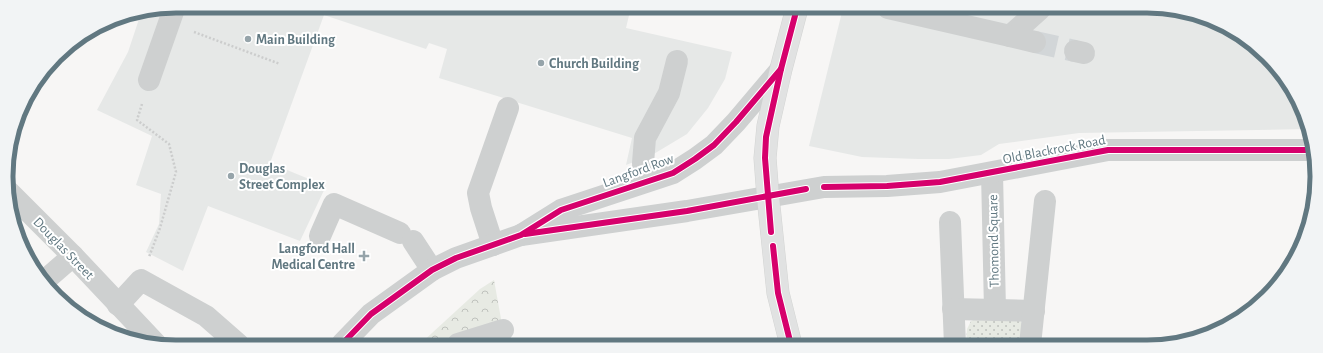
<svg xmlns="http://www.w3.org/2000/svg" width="1323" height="353" font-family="'Alegreya Sans',sans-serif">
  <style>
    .built { fill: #e6e8e7 }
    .grass { fill: url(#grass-dots) }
    .park { fill: url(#park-crowns) }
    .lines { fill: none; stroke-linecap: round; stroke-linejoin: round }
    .minor-tunnel { stroke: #d2d6d8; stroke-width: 22; stroke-dasharray: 22 11; stroke-linecap: butt }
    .major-casing { stroke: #d3d4d3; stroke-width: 23 }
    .path { stroke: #cccdcd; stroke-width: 2.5; stroke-dasharray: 2 2; stroke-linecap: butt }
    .minor { stroke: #ced0d0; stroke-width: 22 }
    .major { stroke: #e1e2e2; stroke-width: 22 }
    .cycleway-casing { stroke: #fff; stroke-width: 8 }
    .cycleway { stroke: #d6006c; stroke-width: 6 }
    .poi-dot { fill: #96a4aa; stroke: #fff; stroke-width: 1.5 }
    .labels { text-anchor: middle; stroke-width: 4; stroke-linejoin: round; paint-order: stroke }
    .poi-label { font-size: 14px; font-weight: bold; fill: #617881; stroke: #fff; text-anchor: start }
    .street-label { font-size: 14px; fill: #617881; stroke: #fff }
    .rim { fill: none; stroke: #617881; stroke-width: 5 }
  </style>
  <defs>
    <pattern id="grass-dots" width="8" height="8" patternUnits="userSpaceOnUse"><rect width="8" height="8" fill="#e7eae3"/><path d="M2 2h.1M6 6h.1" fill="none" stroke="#bfc2bd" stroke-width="1.8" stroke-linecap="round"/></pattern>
    <pattern id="park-crowns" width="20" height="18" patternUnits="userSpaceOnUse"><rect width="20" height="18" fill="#e7eae3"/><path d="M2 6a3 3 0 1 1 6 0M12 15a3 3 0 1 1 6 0" fill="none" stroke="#bfc2bd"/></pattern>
  </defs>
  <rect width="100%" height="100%" fill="#f7f6f5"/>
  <!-- built -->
  <g class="built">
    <path d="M177 6 631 7 626 28 732 52 725 79 708 108 687 134 652 155 626 165 632 138 439 78 447 49 429 43 426 49 324 15 270 163 326 186 300 241 208 206 183 271 146 252 159 224 161 194 136 185 152 136 97 110 128 52 141 13Z"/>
    <path d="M843 8 1180 9 1241 35 1288 82 1308 129 1079 133 999 144 981 155 949 159H918L862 157 809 146Z"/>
  </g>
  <!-- grass -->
  <path class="grass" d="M977 318 1017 319 1022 323 1024 345H966L967 329 971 321Z"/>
  <!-- park -->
  <path class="park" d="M494 280 503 330 458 344H420L480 289Z"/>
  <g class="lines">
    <!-- minor-tunnel -->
    <path class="minor-tunnel" d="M1035 42 1075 51"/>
    <defs>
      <path id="major" d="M791 345 778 293 768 197 765 158 768 126 781 69 797 8"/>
    </defs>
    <!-- major casing -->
    <use href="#major" class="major-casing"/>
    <!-- path -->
    <g class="path">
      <path d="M194 32 280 64"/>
      <path d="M142 104 137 120 169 144 176 172 160 228 149 257"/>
    </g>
    <!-- minor -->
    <g class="minor">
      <path d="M888 8 1010 36 1040 9"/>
      <path d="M1010 36 1035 42"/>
      <path d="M1075 51 1084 53"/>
      <path d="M149 80 175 6"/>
      <path d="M992 173 995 310"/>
      <path d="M644 182 643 163 645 138 669 93 677 61"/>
      <path d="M9 192 73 256 156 344"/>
      <path d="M950 222 955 345"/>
      <path d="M521 235 687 211 824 187 887 186 940 182 1108 150H1314"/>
      <path d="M320 236 334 204 400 233"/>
      <path d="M413 241 432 270"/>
      <path d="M493 245 481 208 478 193 508 108"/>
      <path d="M43 282 73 256"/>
      <path d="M118 305 141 280 206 316 238 344"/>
      <path d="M953 309 1034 311"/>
      <path d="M342 344 371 314 432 270 456 258 521 235 561 210 673 173 695 159 714 145 736 122 781 69"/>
      <path d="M458 344 503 330"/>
      <path d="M1030 345 1045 201"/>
    </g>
    <!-- major -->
    <use href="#major" class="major"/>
    <defs>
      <g id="cycleway">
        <path d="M824 187 887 186 940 182 1108 150H1314"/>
        <path d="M771 232 765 158 766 137 781 69 797 8"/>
        <path d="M525 234 687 211 806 189"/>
        <path d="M773 246 778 293 791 345"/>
        <path d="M342 344 371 314 432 270 456 258 521 235 561 210 673 173 695 159 714 145 736 122 781 69"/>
      </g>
    </defs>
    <!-- cycleway casing -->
    <use href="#cycleway" class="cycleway-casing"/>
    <!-- cycleway -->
    <use href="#cycleway" class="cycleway"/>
  </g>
  <!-- markers -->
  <g class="poi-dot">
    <circle cx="248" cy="39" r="4"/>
    <circle cx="541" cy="63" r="4"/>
    <circle cx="231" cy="176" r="4"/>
    <path d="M362 250h4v4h4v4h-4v4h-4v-4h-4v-4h4z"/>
  </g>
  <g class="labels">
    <!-- poi labels -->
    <g class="poi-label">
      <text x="256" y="44">Main Building</text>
      <text x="549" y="68">Church Building</text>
      <text x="239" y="173">Douglas<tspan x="239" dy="16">Street Complex</tspan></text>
      <text x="355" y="253" text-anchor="end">Langford Hall<tspan x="355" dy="16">Medical Centre</tspan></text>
    </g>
    <!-- street labels -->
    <g class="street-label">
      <text transform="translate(1054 149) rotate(-11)" y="5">Old Blackrock Road</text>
      <text transform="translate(638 170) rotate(-20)" y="5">Langford Row</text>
      <text transform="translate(993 241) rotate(-91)" y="5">Thomond Square</text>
      <text transform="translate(64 248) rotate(46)" y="5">Douglas Street</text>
    </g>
  </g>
  <!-- crop -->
  <path d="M0 0H1323V353H0ZM176 13H1147A163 163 0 0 1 1310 176V177A163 163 0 0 1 1147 340H176A163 163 0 0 1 13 177V176A163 163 0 0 1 176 13Z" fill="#f2f4f5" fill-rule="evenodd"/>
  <path class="rim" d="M176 13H1147A163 163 0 0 1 1310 176V177A163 163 0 0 1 1147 340H176A163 163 0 0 1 13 177V176A163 163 0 0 1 176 13Z"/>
</svg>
